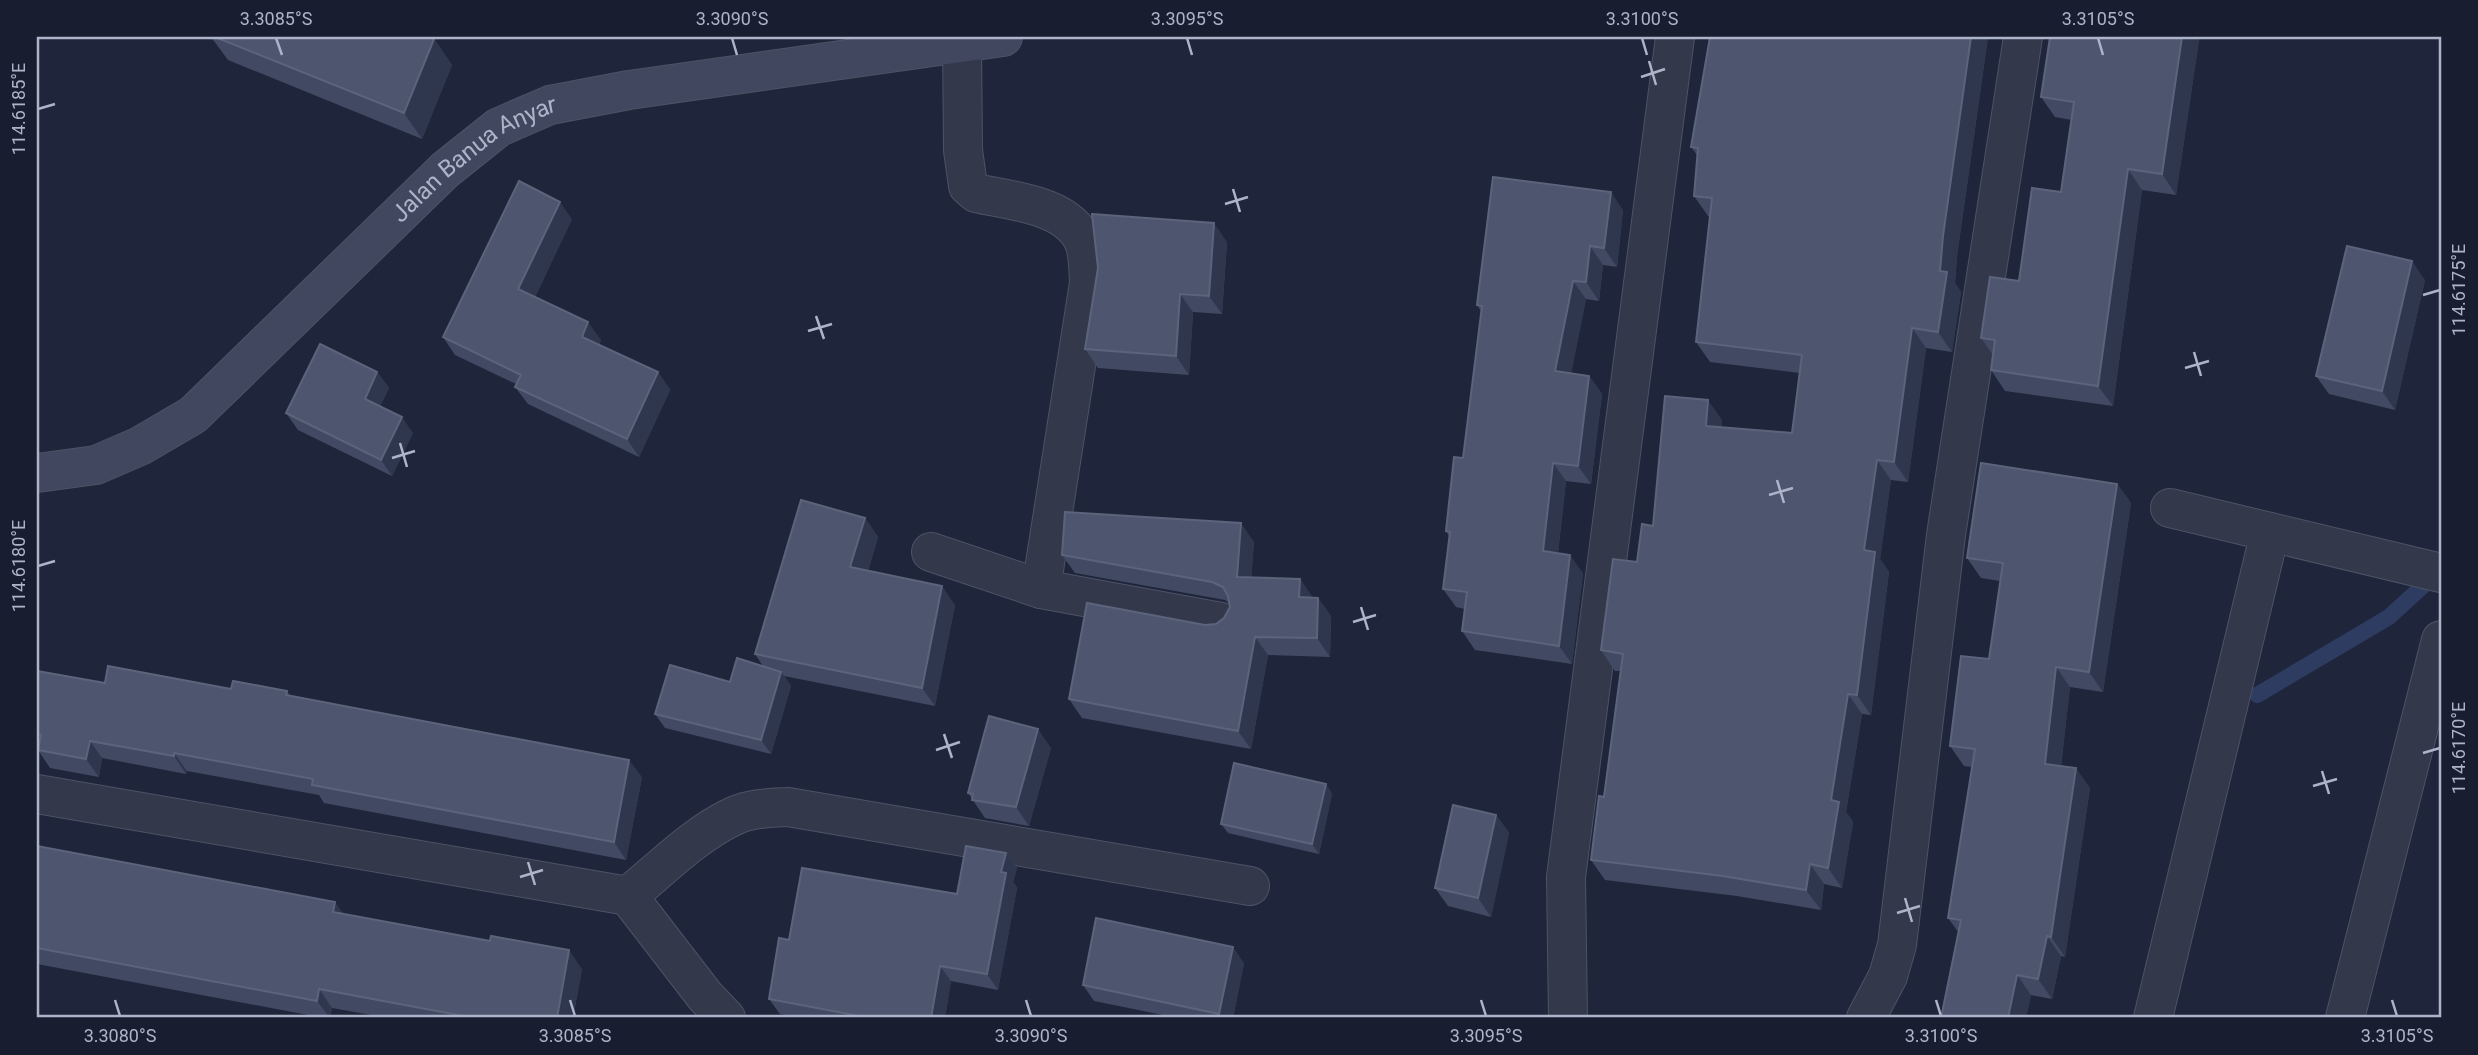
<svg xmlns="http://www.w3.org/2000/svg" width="2478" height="1055" font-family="Roboto,sans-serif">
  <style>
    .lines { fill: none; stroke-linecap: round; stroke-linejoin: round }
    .stream { stroke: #2f3c62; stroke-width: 16 }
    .street-casing { stroke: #4d5366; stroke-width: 40 }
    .secondary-casing { stroke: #4d5366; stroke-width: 40 }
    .street { stroke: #33394b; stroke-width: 38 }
    .secondary { stroke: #40475f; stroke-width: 38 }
    .wall { fill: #424a63 }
    .shaded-wall { fill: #2f374e }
    .building { fill: #4e556e; stroke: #5c647c; stroke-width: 2 }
    .ticks { fill: none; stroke: #adb3c8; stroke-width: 2.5 }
    .labels { text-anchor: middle; stroke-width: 7; stroke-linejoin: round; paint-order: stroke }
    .street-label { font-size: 24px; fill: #adb3c8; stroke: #181e30 }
    .neatline { fill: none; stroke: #adb3c8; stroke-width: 2.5 }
    .ticks-label { font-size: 18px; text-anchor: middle; fill: #adb3c8 }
  </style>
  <rect width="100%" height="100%" fill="#1f263b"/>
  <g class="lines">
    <!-- stream -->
    <path class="stream" d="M2257 695 2389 617 2437 573"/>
    <defs>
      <g id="street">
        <path d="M962 42 963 150 968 186 976 193C1010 201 1066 204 1083 240 1089 253 1088 269 1089 283L1041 589"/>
        <path d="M2170 508 2441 573"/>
        <path d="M931 552 1041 589 1221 622"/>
        <path d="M37 794 628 896 705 996 726 1018"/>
        <path d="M628 896C661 869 695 834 734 816 751 808 770 808 788 807L1250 886"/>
        <path d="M1568 1018 1566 877 1675 37"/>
        <path d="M1866 1018 1888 976 1897 945 1946 535 2023 37"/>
        <path d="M2153 1018 2270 532"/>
        <path d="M2345 1018 2441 640"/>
      </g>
      <g id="secondary">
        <path id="s1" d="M37 473 96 465 140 446 193 415 445 170 499 127 550 105 629 90 1003 37"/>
      </g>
    </defs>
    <!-- street casing -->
    <use href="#street" class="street-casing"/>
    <!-- secondary casing -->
    <use href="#secondary" class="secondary-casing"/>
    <!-- street -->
    <use href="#street" class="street"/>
    <!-- secondary -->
    <use href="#secondary" class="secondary"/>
  </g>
  <!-- wall -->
  <g class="wall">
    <path d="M211 37H428L434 39 452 65 422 139 228 60Z"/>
    <path d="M1710 37H1988L1957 256 1955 283 1961 292 1952 352 1926 348 1908 482 1891 480 1880 559 1889 572 1871 715 1862 714 1846 812 1853 822 1842 888 1824 884 1821 910 1737 896 1605 880 1591 860 1604 797 1621 671H1615L1601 650 1637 562 1653 526 1722 420 1721 427 1792 433 1800 373 1710 362 1696 342 1710 217 1708 216 1694 196 1697 155 1691 147Z"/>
    <path d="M2050 37H2197L2199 40 2176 195 2142 190 2113 406 2005 391 1991 370 1993 355 1981 338 2019 281 2061 192 2072 120 2055 117 2041 97Z"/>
    <path d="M1623 210 1617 267 1603 265 1599 301 1586 299 1571 373 1589 376 1602 394 1591 484 1566 481 1558 553 1583 573 1572 664 1475 650 1462 631 1465 609 1456 607 1443 589 1449 536 1446 531 1463 458 1481 311 1477 305Z"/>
    <path d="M572 219 535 297 601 340 599 345 658 372 670 390 639 457 528 404 515 387 516 384 455 355 443 337Z"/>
    <path d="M1227 242 1222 314 1193 312 1189 375 1098 368 1085 349Z"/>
    <path d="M2425 280 2395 410 2329 394 2316 376Z"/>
    <path d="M377 372 389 388 380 406 413 433 392 476 298 430 286 413Z"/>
    <path d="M2117 484 2131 503 2103 692 2070 687 2061 766 2090 788 2065 957 2061 956 2052 999 2031 995 2026 1018H1941L1959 933 1948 918 1972 767 1964 766 1950 746 1989 659 2000 581 1981 578 1967 558Z"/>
    <path d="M865 518 878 537 868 571 955 605 935 706 784 676 791 686 771 754 665 728 655 714 730 682 763 666 755 654Z"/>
    <path d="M1254 542 1251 578 1300 579 1312 597 1318 598 1331 616 1330 657 1268 655 1251 749 1082 718 1069 699 1205 625 1216 624 1224 618 1230 607 1229 603 1225 600 1075 573 1062 555Z"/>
    <path d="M37 671 105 683 287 691 290 696 642 777 626 860 324 803 319 795 187 771 186 774 102 758 99 777 50 768 38 750 37 749Z"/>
    <path d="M1051 748 1029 826 985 818 968 793Z"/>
    <path d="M1326 784 1332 794 1319 854 1228 833 1221 824Z"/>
    <path d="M1496 815 1509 833 1491 917 1448 906 1435 888Z"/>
    <path d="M37 846 343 914 582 969 573 1018H388L332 1008 330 1018H324L37 964Z"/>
    <path d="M1006 853 1017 868 1013 882 1017 888 998 990 951 981 945 1018H800L780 1014 769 999 789 940 957 894Z"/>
    <path d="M1244 963 1233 1018H1178L1094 1001 1083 985Z"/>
  </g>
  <!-- shaded-wall -->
  <g class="shaded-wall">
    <path d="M1971 37H1988L1957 256 1955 283 1961 292 1952 352 1938 332 1940 271 1943 236Z"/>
    <path d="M2182 37H2197L2199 40 2176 195 2162 174Z"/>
    <path d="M434 39 452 65 422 139 404 113Z"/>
    <path d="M2128 169 2142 190 2113 406 2098 386Z"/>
    <path d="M1611 192 1623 210 1617 267 1604 248Z"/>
    <path d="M560 202 572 219 531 306 518 289Z"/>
    <path d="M1214 223 1227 242 1222 314 1209 296Z"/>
    <path d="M1590 246 1603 265 1599 301 1586 282Z"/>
    <path d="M2412 261 2425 280 2395 410 2382 391Z"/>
    <path d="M1573 281 1586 299 1568 390 1555 371Z"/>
    <path d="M1180 294 1193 312 1189 375 1176 356Z"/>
    <path d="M588 322 601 340 594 354 582 337Z"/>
    <path d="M1912 328 1926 348 1908 482 1894 462Z"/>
    <path d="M377 372 389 388 376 415 365 399Z"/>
    <path d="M658 372 670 390 639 457 627 439Z"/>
    <path d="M1589 376 1602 394 1591 484 1578 466Z"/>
    <path d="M1708 400 1722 420 1720 446 1706 426Z"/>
    <path d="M402 417 413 433 392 476 381 460Z"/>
    <path d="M1877 460 1891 480 1880 559 1889 572 1871 715 1857 695 1864 550Z"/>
    <path d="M1553 463 1566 481 1556 570 1543 551Z"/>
    <path d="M2117 484 2131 503 2103 692 2089 672Z"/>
    <path d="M865 518 878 537 863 586 850 567Z"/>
    <path d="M1241 523 1254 542 1250 596 1237 577Z"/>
    <path d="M1570 555 1583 573 1572 664 1559 646Z"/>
    <path d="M1300 579 1313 598 1299 597Z"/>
    <path d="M942 586 955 605 935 706 922 688Z"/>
    <path d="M1318 598 1331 616 1330 657 1317 638Z"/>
    <path d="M1255 637 1268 655 1251 749 1238 731Z"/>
    <path d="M2056 667 2070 687 2059 784 2045 764Z"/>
    <path d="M781 672 791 686 771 754 761 740Z"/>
    <path d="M1848 694 1862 714 1846 812 1853 822 1842 888 1828 868 1831 800Z"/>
    <path d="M1038 729 1051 748 1029 826 1016 807Z"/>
    <path d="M90 741 102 758 99 777 86 759Z"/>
    <path d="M174 753 187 771 186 774 174 756Z"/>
    <path d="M629 760 642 777 626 860 614 842Z"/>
    <path d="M2076 768 2090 788 2065 957 2051 937Z"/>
    <path d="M1326 784 1332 794 1319 854 1312 844Z"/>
    <path d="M1496 815 1509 833 1491 917 1478 898Z"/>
    <path d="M1006 853 1017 868 1013 882 1017 888 998 990 987 974 1001 872Z"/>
    <path d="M1810 864 1824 884 1821 910 1806 890Z"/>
    <path d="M335 902 348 920 333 912Z"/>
    <path d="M2047 936 2061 956 2052 999 2038 979Z"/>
    <path d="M1233 947 1244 963 1233 1018H1223L1219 1014Z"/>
    <path d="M569 950 582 969 573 1018H557Z"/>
    <path d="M940 966 951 981 945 1018H931Z"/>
    <path d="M2017 975 2031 995 2026 1018H2008Z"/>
    <path d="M319 989 332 1008 330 1018 317 1001Z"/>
  </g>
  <!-- building -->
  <g class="building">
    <path d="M215 37H428L434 39 404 113Z"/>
    <path d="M1710 37H1971L1943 236 1940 271 1947 272 1938 332 1912 328 1894 462 1877 460 1864 550 1875 552 1857 695 1848 694 1831 800 1839 802 1828 868 1810 864 1806 890 1723 876 1591 860 1599 796 1604 797 1623 654 1601 650 1613 559 1637 562 1642 524 1653 526 1665 396 1708 400 1706 426 1792 433 1802 355 1696 342 1712 198 1694 196 1698 148 1691 147Z"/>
    <path d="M2050 37H2182L2162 174 2128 169 2098 386 1991 370 1995 340 1981 338 1990 277 2019 281 2032 188 2061 192 2074 102 2041 97Z"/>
    <path d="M1493 177 1611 192 1604 248 1590 246 1586 282 1573 281 1555 371 1589 376 1578 466 1553 463 1543 551 1570 555 1559 646 1462 631 1467 592 1443 589 1450 532 1446 531 1454 457 1463 458 1482 306 1477 305Z"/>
    <path d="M519 181 560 202 518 289 588 322 582 337 658 372 627 439 515 387 521 375 443 337Z"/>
    <path d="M1092 214 1214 223 1209 296 1180 294 1176 356 1085 349 1098 268Z"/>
    <path d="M2347 246 2412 261 2382 391 2316 376Z"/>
    <path d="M320 344 377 372 365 399 402 417 381 460 286 413Z"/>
    <path d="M1981 463 2117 484 2089 672 2056 667 2045 764 2076 768 2051 937 2047 936 2038 979 2017 975 2008 1018H1941L1961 920 1948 918 1975 749 1950 746 1961 656 1989 659 2003 563 1967 558Z"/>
    <path d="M801 500 865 518 850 567 942 586 922 688 755 654Z"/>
    <path d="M1065 512 1241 523 1237 577 1300 579 1299 597 1318 598 1317 638 1255 637 1238 731 1069 699 1087 603 1205 625 1216 624 1224 618 1230 607 1228 596 1223 587 1212 582 1062 555Z"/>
    <path d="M737 658 781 672 761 740 655 714 670 665 730 682Z"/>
    <path d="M108 666 231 689 233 681 287 691 286 695 629 760 614 842 312 785 313 779 174 753V756L90 741 86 759 38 750 41 735 37 734V671L105 683Z"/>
    <path d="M989 716 1038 729 1016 807 972 800 973 794 968 793Z"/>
    <path d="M1234 763 1326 784 1312 844 1221 824Z"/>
    <path d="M1453 805 1496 815 1478 898 1435 888Z"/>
    <path d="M37 846 335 902 333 912 490 941 491 936 569 950 557 1018H474L319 989 317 1001 37 948Z"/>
    <path d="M966 846 1006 853 1001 872 1006 873 987 974 940 966 931 1018H870L769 999 779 938 789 940 802 868 957 894Z"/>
    <path d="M1096 918 1233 947 1219 1014 1083 985Z"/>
  </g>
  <!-- ticks -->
  <path class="ticks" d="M276 38 282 55M732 38 737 55M1187 38 1192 55M1642 38 1647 55M2098 38 2103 55M1649 61 1656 85M1641 77 1665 69M38 109 55 104M1233 189 1240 212M1225 204 1248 197M2423 295 2440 290M816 316 824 339M808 331 832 324M2194 352 2201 376M2185 368 2209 361M400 443 407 467M392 458 415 451M1777 480 1784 503M1769 495 1793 488M38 566 55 561M1361 607 1368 630M1353 622 1376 615M944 734 952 758M936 750 960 742M2423 753 2440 748M2322 771 2329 794M2313 786 2337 779M528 862 535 885M520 877 543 870M1905 898 1912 922M1897 913 1920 906M115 1000 120 1016M570 1000 575 1016M1026 1000 1031 1016M1481 1000 1486 1016M1936 1000 1941 1016M2392 1000 2397 1016"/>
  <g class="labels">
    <!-- street labels -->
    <g class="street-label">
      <text dy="8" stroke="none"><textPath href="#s1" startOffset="551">Jalan Banua Anyar</textPath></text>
    </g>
  </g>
  <!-- border -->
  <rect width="2478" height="1055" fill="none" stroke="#181e30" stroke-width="77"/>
  <rect x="38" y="38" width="2402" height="978" class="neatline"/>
  <g class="ticks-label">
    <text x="276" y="25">3.3085°S</text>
    <text x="732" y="25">3.3090°S</text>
    <text x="1187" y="25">3.3095°S</text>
    <text x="1642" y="25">3.3100°S</text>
    <text x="2098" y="25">3.3105°S</text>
    <text transform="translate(19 109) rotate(-90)" y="6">114.6185°E</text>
    <text transform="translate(2459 290) rotate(-90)" y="6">114.6175°E</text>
    <text transform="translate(19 566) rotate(-90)" y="6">114.6180°E</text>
    <text transform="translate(2459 748) rotate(-90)" y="6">114.6170°E</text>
    <text x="120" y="1042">3.3080°S</text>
    <text x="575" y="1042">3.3085°S</text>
    <text x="1031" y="1042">3.3090°S</text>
    <text x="1486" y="1042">3.3095°S</text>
    <text x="1941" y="1042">3.3100°S</text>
    <text x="2397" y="1042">3.3105°S</text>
  </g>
</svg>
